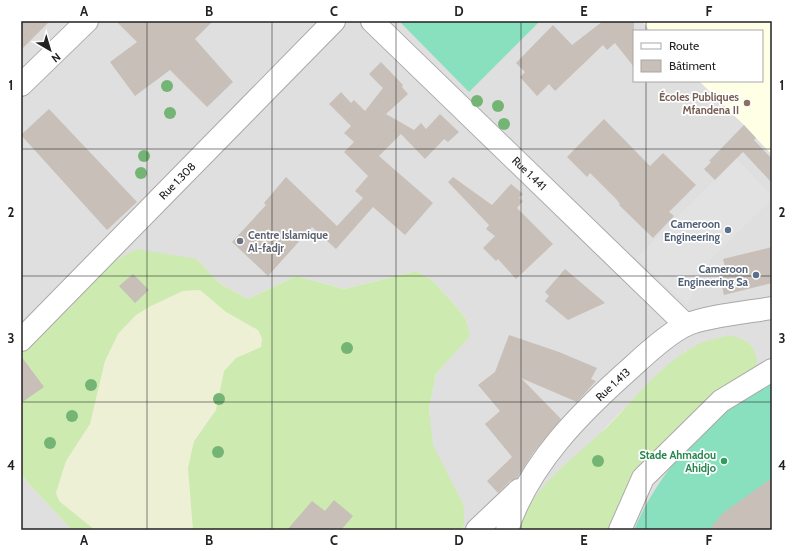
<svg xmlns="http://www.w3.org/2000/svg" width="793" height="551" font-family="Cabin,sans-serif">
  <style>
    .residential { fill: #e0dfdf; fill-rule: evenodd }
    .education { fill: #ffffe5 }
    .farmland { fill: #eef0d5 }
    .grass { fill: #cdebb0 }
    .pitch { fill: #88e0be }
    .parking { fill: #e2e2e2 }
    .building { fill: #c7bfb8 }
    .lines { fill: none; stroke-linecap: round; stroke-linejoin: round }
    .minor-casing { stroke: #a9a9a9; stroke-width: 24 }
    .minor { stroke: #fff; stroke-width: 22 }
    .tree { fill: #74b475 }
    .grid { fill: none; stroke: #222; stroke-width: 1; stroke-opacity: 0.55 }
    .education-dot { fill: #8d6e63; stroke: #fff; stroke-width: 1.5 }
    .service-dot { fill: #5c6f8a; stroke: #fff; stroke-width: 1.5 }
    .worship-dot { fill: #6b7280; stroke: #fff; stroke-width: 1.5 }
    .leisure-dot { fill: #2e9e5b; stroke: #fff; stroke-width: 1.5 }
    .labels { text-anchor: middle; stroke-width: 3.5; stroke-linejoin: round; paint-order: stroke }
    .education-label { font-size: 11px; font-weight: bold; fill: #785e54; stroke: #fff; text-anchor: end }
    .street-label { font-size: 11px; fill: #222; stroke: #fff }
    .service-label { font-size: 11px; font-weight: bold; fill: #4e5e75; stroke: #fff; text-anchor: end }
    .worship-label { font-size: 11px; font-weight: bold; fill: #5b616d; stroke: #fff; text-anchor: start }
    .leisure-label { font-size: 11px; font-weight: bold; fill: #27864d; stroke: #fff; text-anchor: end }
    .neatline { fill: none; stroke: #222; stroke-width: 1.5 }
    .grid-label { font-size: 13px; text-anchor: middle; font-weight: bold; fill: #222 }
  </style>
  <rect width="100%" height="100%" fill="#f2efe9"/>
  <!-- residential -->
  <g class="residential">
    <path d="M21 21H772V530H624L687 350 654 378 606 427 521 525 519 530H460L464 526V506L432 445 429 409 436 374 469 336 466 319 455 305 432 280 416 271 344 289 296 276 248 299 219 283 197 259 104 267 71 307 21 350ZM634 31H762V81H634Z"/>
    <path d="M21 473 28 483 72 530H21Z"/>
  </g>
  <!-- education -->
  <path class="education" d="M642 21H772V155L744 125 699 81H762V31H650Z"/>
  <!-- farmland -->
  <path class="farmland" d="M200 290 226 312 258 330 262 338 261 347 236 358 216 410 193 441V530H95L59 501 56 493 66 461 90 424 105 361 118 334 136 315 151 306 183 291Z"/>
  <!-- grass -->
  <g class="grass">
    <path d="M136 249 197 259 219 283 248 299 296 276 344 289 416 271 432 280 455 305 466 319 470 336 436 374 429 409 433 445 464 506V526L460 530H193L188 468 194 441 216 410 224 371 236 358 261 347 262 338 258 330 226 312 200 290 183 291 151 306 136 315 118 334 105 361 90 424 66 461 56 493 59 501 95 530H72L28 483 21 473V350L71 307 104 267Z"/>
    <path d="M727 336C746 336 759 348 757 367L648 486 624 530H519C532 485 575 458 607 427 633 401 656 370 688 350 700 342 713 339 727 336Z"/>
  </g>
  <!-- pitch -->
  <g class="pitch">
    <path d="M399 21H540L469 92Z"/>
    <path d="M772 382V530H634C660 467 712 414 772 382Z"/>
  </g>
  <!-- parking -->
  <path class="parking" d="M736 158 772 196V199L711 259 687 305 637 258Z"/>
  <!-- building -->
  <g class="building">
    <path d="M21 21H50L21 50Z"/>
    <path d="M116 21H213L195 39 233 82 207 107 170 70 135 96 110 62 137 42Z"/>
    <path d="M603 21H634V67L615 43 607 50 603 45 555 91 549 84 537 96 520 77 525 72 516 63 553 25 572 45Z"/>
    <path d="M381 62 403 85 402 87 408 94 386 114 414 130 421 123 426 129 440 114 459 132 448 142 444 139 425 159 401 134 379 156 433 203 405 235 373 207 336 249 312 227 268 276 232 242 266 205 264 203 286 177 337 226 363 198 355 191 368 176 344 152 354 142 344 133 351 126 329 104 341 92 351 103 354 100 365 111 383 88 369 74Z"/>
    <path d="M49 109 137 202 107 230 21 135Z"/>
    <path d="M604 119 650 166 663 153 696 185 669 212 674 216 653 238 619 205 620 204 617 200 590 173 587 177 567 157Z"/>
    <path d="M744 125 756 138 754 140 772 159V183L743 152 715 180 704 169 711 162 709 161Z"/>
    <path d="M453 177 492 205 511 184 523 194 519 198 523 201 517 208 553 244 516 279 498 259 496 261 483 248 495 236 486 229 489 225 448 182Z"/>
    <path d="M772 247V283L724 295 718 269 725 267 723 259Z"/>
    <path d="M565 269 605 303 568 320 545 301 549 296 545 292Z"/>
    <path d="M133 274 149 290 135 303 119 286Z"/>
    <path d="M509 335 559 352 597 368 591 379 596 381 577 402 521 378 561 419 533 453 517 478 510 481 498 493 487 481 512 457 485 424 500 411 478 385 495 372Z"/>
    <path d="M21 356 44 387 21 403Z"/>
    <path d="M772 478V530H709L723 513Z"/>
    <path d="M334 500 353 516 341 530H287L312 501 325 511Z"/>
  </g>
  <g class="lines">
    <defs>
      <g id="minor">
        <path id="s1" d="M372 21 686 325"/>
        <path d="M21 85 87 21"/>
        <path id="s2" d="M21 340 334 21"/>
        <path d="M477 530 519 490"/>
        <path id="s3" d="M507 530C529 463 581 412 633 366 647 353 669 333 686 325 706 316 749 312 772 308"/>
        <path d="M620 530 643 478 721 401 772 370"/>
      </g>
    </defs>
    <!-- minor casing -->
    <use href="#minor" class="minor-casing"/>
    <!-- minor -->
    <use href="#minor" class="minor"/>
  </g>
  <!-- trees -->
  <g class="tree">
    <circle cx="167" cy="86" r="6"/>
    <circle cx="477" cy="101" r="6"/>
    <circle cx="498" cy="106" r="6"/>
    <circle cx="170" cy="113" r="6"/>
    <circle cx="504" cy="124" r="6"/>
    <circle cx="144" cy="156" r="6"/>
    <circle cx="141" cy="173" r="6"/>
    <circle cx="347" cy="348" r="6"/>
    <circle cx="91" cy="385" r="6"/>
    <circle cx="219" cy="399" r="6"/>
    <circle cx="72" cy="416" r="6"/>
    <circle cx="50" cy="443" r="6"/>
    <circle cx="218" cy="452" r="6"/>
    <circle cx="598" cy="461" r="6"/>
  </g>
  <!-- grid -->
  <path class="grid" d="M147 21V530M272 21V530M396 21V530M521 21V530M646 21V31M646 81V530M21 149H772M21 276H772M21 402H772"/>
  <!-- markers -->
  <circle class="education-dot" cx="747" cy="103" r="4"/>
  <g class="service-dot">
    <circle cx="728" cy="230" r="4"/>
    <circle cx="756" cy="275" r="4"/>
  </g>
  <circle class="worship-dot" cx="240" cy="241" r="4"/>
  <circle class="leisure-dot" cx="724" cy="461" r="4"/>
  <g class="labels">
    <!-- education labels -->
    <g class="education-label">
      <text x="739" y="101">Écoles Publiques<tspan x="739" dy="13">Mfandena II</tspan></text>
    </g>
    <!-- street labels -->
    <g class="street-label">
      <text dy="4" stroke="none"><textPath href="#s1" startOffset="219">Rue 1.441</textPath></text>
      <text dy="4" stroke="none"><textPath href="#s2" startOffset="223">Rue 1.308</textPath></text>
      <text dy="4" stroke="none"><textPath href="#s3" startOffset="182">Rue 1.413</textPath></text>
    </g>
    <!-- service labels -->
    <g class="service-label">
      <text x="720" y="228">Cameroon<tspan x="720" dy="13">Engineering</tspan></text>
      <text x="748" y="273">Cameroon<tspan x="748" dy="13">Engineering Sa</tspan></text>
    </g>
    <!-- worship labels -->
    <g class="worship-label">
      <text x="248" y="239">Centre Islamique<tspan x="248" dy="13">Al-fadjr</tspan></text>
    </g>
    <!-- leisure labels -->
    <g class="leisure-label">
      <text x="716" y="459">Stade Ahmadou<tspan x="716" dy="13">Ahidjo</tspan></text>
    </g>
  </g>
  <!-- border -->
  <rect width="793" height="551" fill="none" stroke="#ffffff" stroke-width="44"/>
  <!-- legend -->
  <rect x="633" y="30" width="130" height="52" fill="#ffffff" stroke="#a7a7a7"/>
  <rect x="641" y="43" width="20" height="6" fill="#ffffff" stroke="#a7a7a7"/>
  <text x="669" y="50" font-size="12" fill="#222222">Route</text>
  <rect x="641" y="60" width="20" height="12" fill="#c7bfb8" stroke="#a7a7a7"/>
  <text x="669" y="70" font-size="12" fill="#222222">Bâtiment</text>
  <!-- north arrow -->
  <g transform="translate(50 50) rotate(142)" stroke="#ffffff" stroke-width="3" paint-order="stroke">
  <path d="M0-3L7 15L0 10L-7 15Z" fill="#222222"/>
  <text y="-6" font-size="11" font-weight="bold" text-anchor="middle" fill="#222222">N</text>
  </g>
  <rect x="22" y="22" width="749" height="507" class="neatline"/>
  <g class="grid-label">
    <text x="84" y="16">A</text>
    <text x="209" y="16">B</text>
    <text x="334" y="16">C</text>
    <text x="459" y="16">D</text>
    <text x="584" y="16">E</text>
    <text x="709" y="16">F</text>
    <text x="11" y="90">1</text>
    <text x="782" y="90">1</text>
    <text x="11" y="217">2</text>
    <text x="782" y="217">2</text>
    <text x="11" y="343">3</text>
    <text x="782" y="343">3</text>
    <text x="11" y="470">4</text>
    <text x="782" y="470">4</text>
    <text x="84" y="545">A</text>
    <text x="209" y="545">B</text>
    <text x="334" y="545">C</text>
    <text x="459" y="545">D</text>
    <text x="584" y="545">E</text>
    <text x="709" y="545">F</text>
  </g>
</svg>
